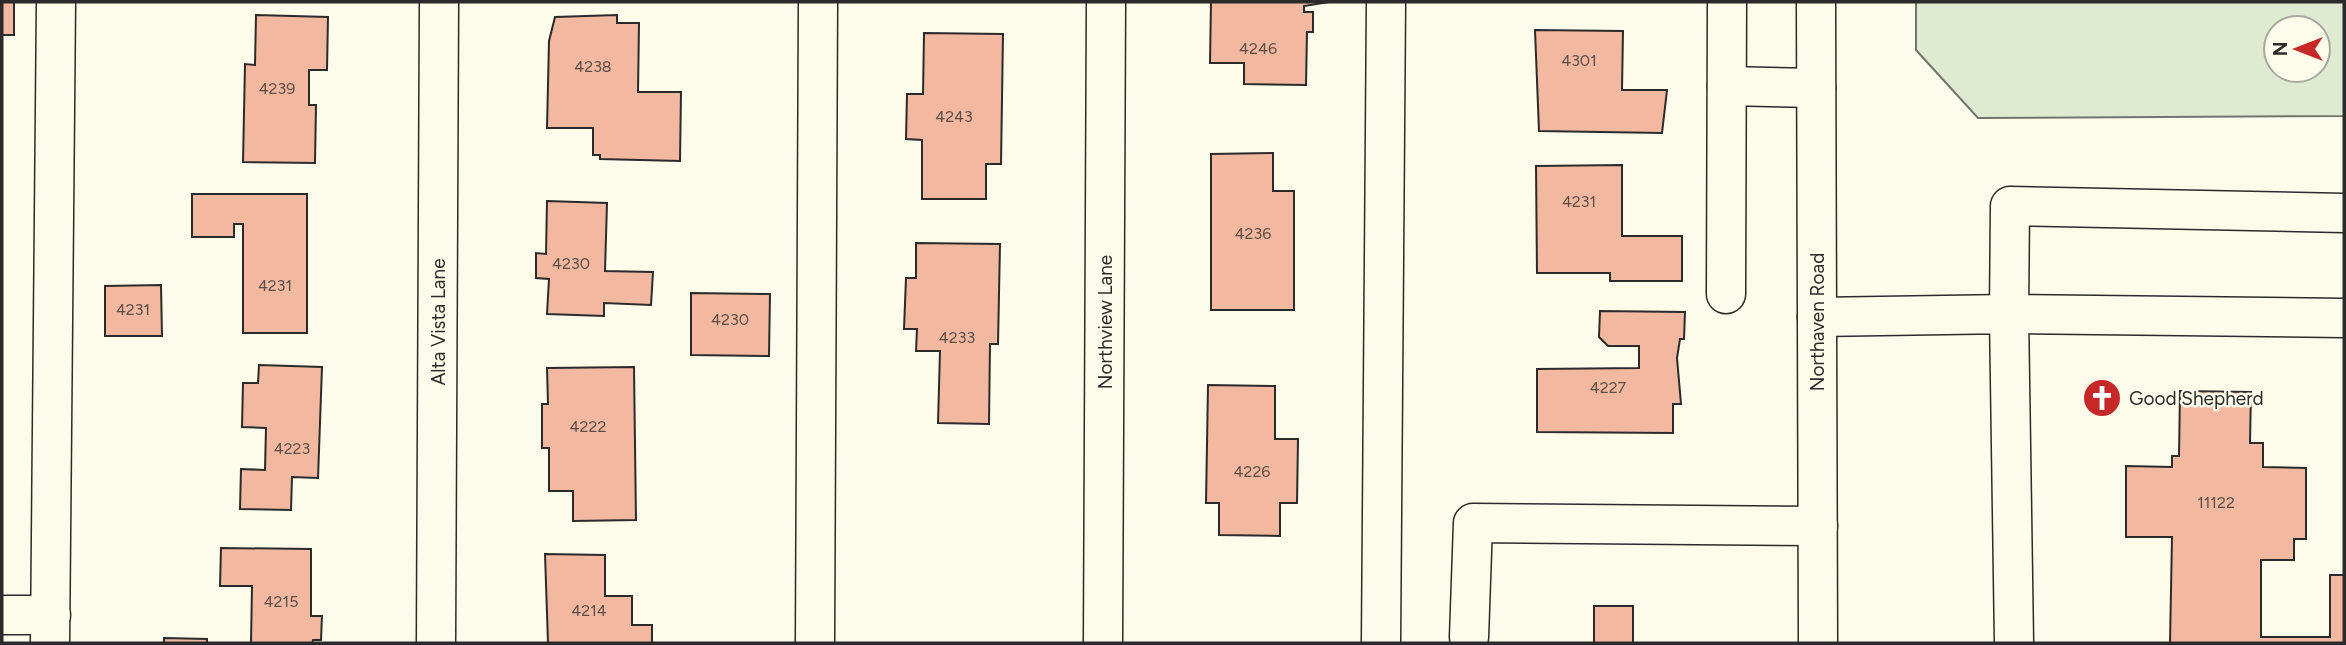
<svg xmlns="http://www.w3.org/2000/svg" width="2346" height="645" font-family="Figtree,sans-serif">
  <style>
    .green { fill: #deebd1; stroke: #74746e; stroke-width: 2; fill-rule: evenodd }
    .building { fill: #f2b8a0; stroke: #2b2b2b; stroke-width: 2 }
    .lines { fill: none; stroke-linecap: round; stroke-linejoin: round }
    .minor-casing { stroke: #2b2b2b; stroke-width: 41 }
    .minor { stroke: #fdfbea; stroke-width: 38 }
    .labels { text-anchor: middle; stroke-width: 5; stroke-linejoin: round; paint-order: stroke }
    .number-label { font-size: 16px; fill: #5d4e48 }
    .street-label { font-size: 19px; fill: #2b2b2b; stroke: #fdfbea }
    .poi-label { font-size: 19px; fill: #2b2b2b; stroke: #fdfbea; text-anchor: start }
  </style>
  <rect width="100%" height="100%" fill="#fdfbea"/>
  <!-- green -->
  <path class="green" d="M1916 2H2344V116L1978 118 1916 50ZM2276 28H2318V70H2276Z"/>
  <!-- building -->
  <g class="building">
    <rect x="2" y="2" width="12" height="33"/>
    <path d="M1211 2H1329L1304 6V12H1313V32H1307L1306 85 1244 84V63H1210Z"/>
    <path d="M256 15 328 17 327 70H309V105H316L315 163 243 162 245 64 255 65Z"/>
    <path d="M617 15V23H639L638 92H681L680 161 600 159V155H593V128H547L549 41 555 17Z"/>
    <path d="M1535 30 1623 31 1622 90H1667L1662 133 1539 131Z"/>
    <path d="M924 33 1003 34 1001 164H986V199H922V140L906 139 907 94H923Z"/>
    <path d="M1273 153V191H1294V310H1211V154Z"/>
    <path d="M1622 165V236H1682V281H1610V273H1537L1536 166Z"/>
    <path d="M192 194H307V333H243V224H234V237H192Z"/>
    <path d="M547 201 607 203 605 271 653 272 651 305 604 303V316L547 314 549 279 536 278V253L546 254Z"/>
    <path d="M916 243 1000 244 998 344H990L989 424 938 423 940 351H916L917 329H904L906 278H916Z"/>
    <path d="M161 285 162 336H105V286Z"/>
    <path d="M691 293 770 294 769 356 691 355Z"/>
    <path d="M1600 311 1685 312 1684 339H1680L1677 358 1681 404H1673V433L1537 432V369L1639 368V346H1608L1599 337Z"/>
    <path d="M259 365 322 367 318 478 292 477 291 510 240 509 241 469 265 470 266 428 242 427 243 383H258Z"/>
    <path d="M634 367 636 520 573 521V491H549V448H542V404H548L547 368Z"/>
    <path d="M1208 385 1275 386V439H1298L1297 503H1280V536L1219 535V503H1206Z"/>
    <path d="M2180 391 2251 392 2250 443H2263V467L2306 468V539H2294V560H2261V637H2330V575H2344V643H2170L2172 537H2126V466L2172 467V456H2179Z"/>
    <path d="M221 548 311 549V616H322L321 640H313L312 643H251L252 586H220Z"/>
    <path d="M545 554 605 555V596H632V625H652V643H548Z"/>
    <rect x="1594" y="606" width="39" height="37"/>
    <path d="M164 638 207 639V643H164Z"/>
  </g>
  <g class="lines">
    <defs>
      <g id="minor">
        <path d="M1816 2 1818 643"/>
        <path d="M1727 86 1816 88"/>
        <path d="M2344 213 2010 206 2009 314 2344 318"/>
        <path d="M1726 294 1727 2"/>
        <path d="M1817 317 2009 314 2014 643"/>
        <path d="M2 615H51"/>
        <path d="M1469 637 1473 523 1818 526"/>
        <path d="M50 643 56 2"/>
        <path d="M436 643 439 2"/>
        <path d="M815 643 818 2"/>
        <path d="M1103 643 1106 2"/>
        <path d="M1381 643 1386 2"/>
      </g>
    </defs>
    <!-- minor casing -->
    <use href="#minor" class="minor-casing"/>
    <!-- minor -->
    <use href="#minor" class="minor"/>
  </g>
  <!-- icons -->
  <defs>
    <symbol id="church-disc" viewBox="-11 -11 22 22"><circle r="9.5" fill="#c62828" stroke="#fdfbea"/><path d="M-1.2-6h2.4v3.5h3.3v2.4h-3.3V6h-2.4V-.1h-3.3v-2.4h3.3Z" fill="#fff"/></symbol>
  </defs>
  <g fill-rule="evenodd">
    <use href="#church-disc" x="2080" y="376" width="44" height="44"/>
  </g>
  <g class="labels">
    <!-- number labels -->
    <g class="number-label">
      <text x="1258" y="54">4246</text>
      <text x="1579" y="66">4301</text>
      <text x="593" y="72">4238</text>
      <text x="277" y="94">4239</text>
      <text x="954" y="122">4243</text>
      <text x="1579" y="207">4231</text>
      <text x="1253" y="239">4236</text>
      <text x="571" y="269">4230</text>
      <text x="275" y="291">4231</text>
      <text x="133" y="315">4231</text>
      <text x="730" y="325">4230</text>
      <text x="957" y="343">4233</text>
      <text x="1608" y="393">4227</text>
      <text x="588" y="432">4222</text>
      <text x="292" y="454">4223</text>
      <text x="1252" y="477">4226</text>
      <text x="2216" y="508">11122</text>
      <text x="281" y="607">4215</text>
      <text x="589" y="616">4214</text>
    </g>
    <!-- street labels -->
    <g class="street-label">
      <text transform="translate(438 322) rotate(-90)" y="7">Alta Vista Lane</text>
      <text transform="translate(1105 322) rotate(-90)" y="7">Northview Lane</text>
      <text transform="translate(1817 322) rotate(-90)" y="7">Northaven Road</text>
    </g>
    <!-- poi labels -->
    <g class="poi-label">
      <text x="2129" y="405">Good Shepherd</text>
    </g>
  </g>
  <!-- border -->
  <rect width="2346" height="645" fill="none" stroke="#2b2b2b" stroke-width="7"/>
  <!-- north arrow -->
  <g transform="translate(2297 49) rotate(270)"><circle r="33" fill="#fdfbea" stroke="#a9a89e" stroke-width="2"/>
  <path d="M0-5L12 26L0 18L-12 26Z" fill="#c62828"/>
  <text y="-10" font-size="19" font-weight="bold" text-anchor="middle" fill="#2b2b2b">N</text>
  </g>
</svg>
